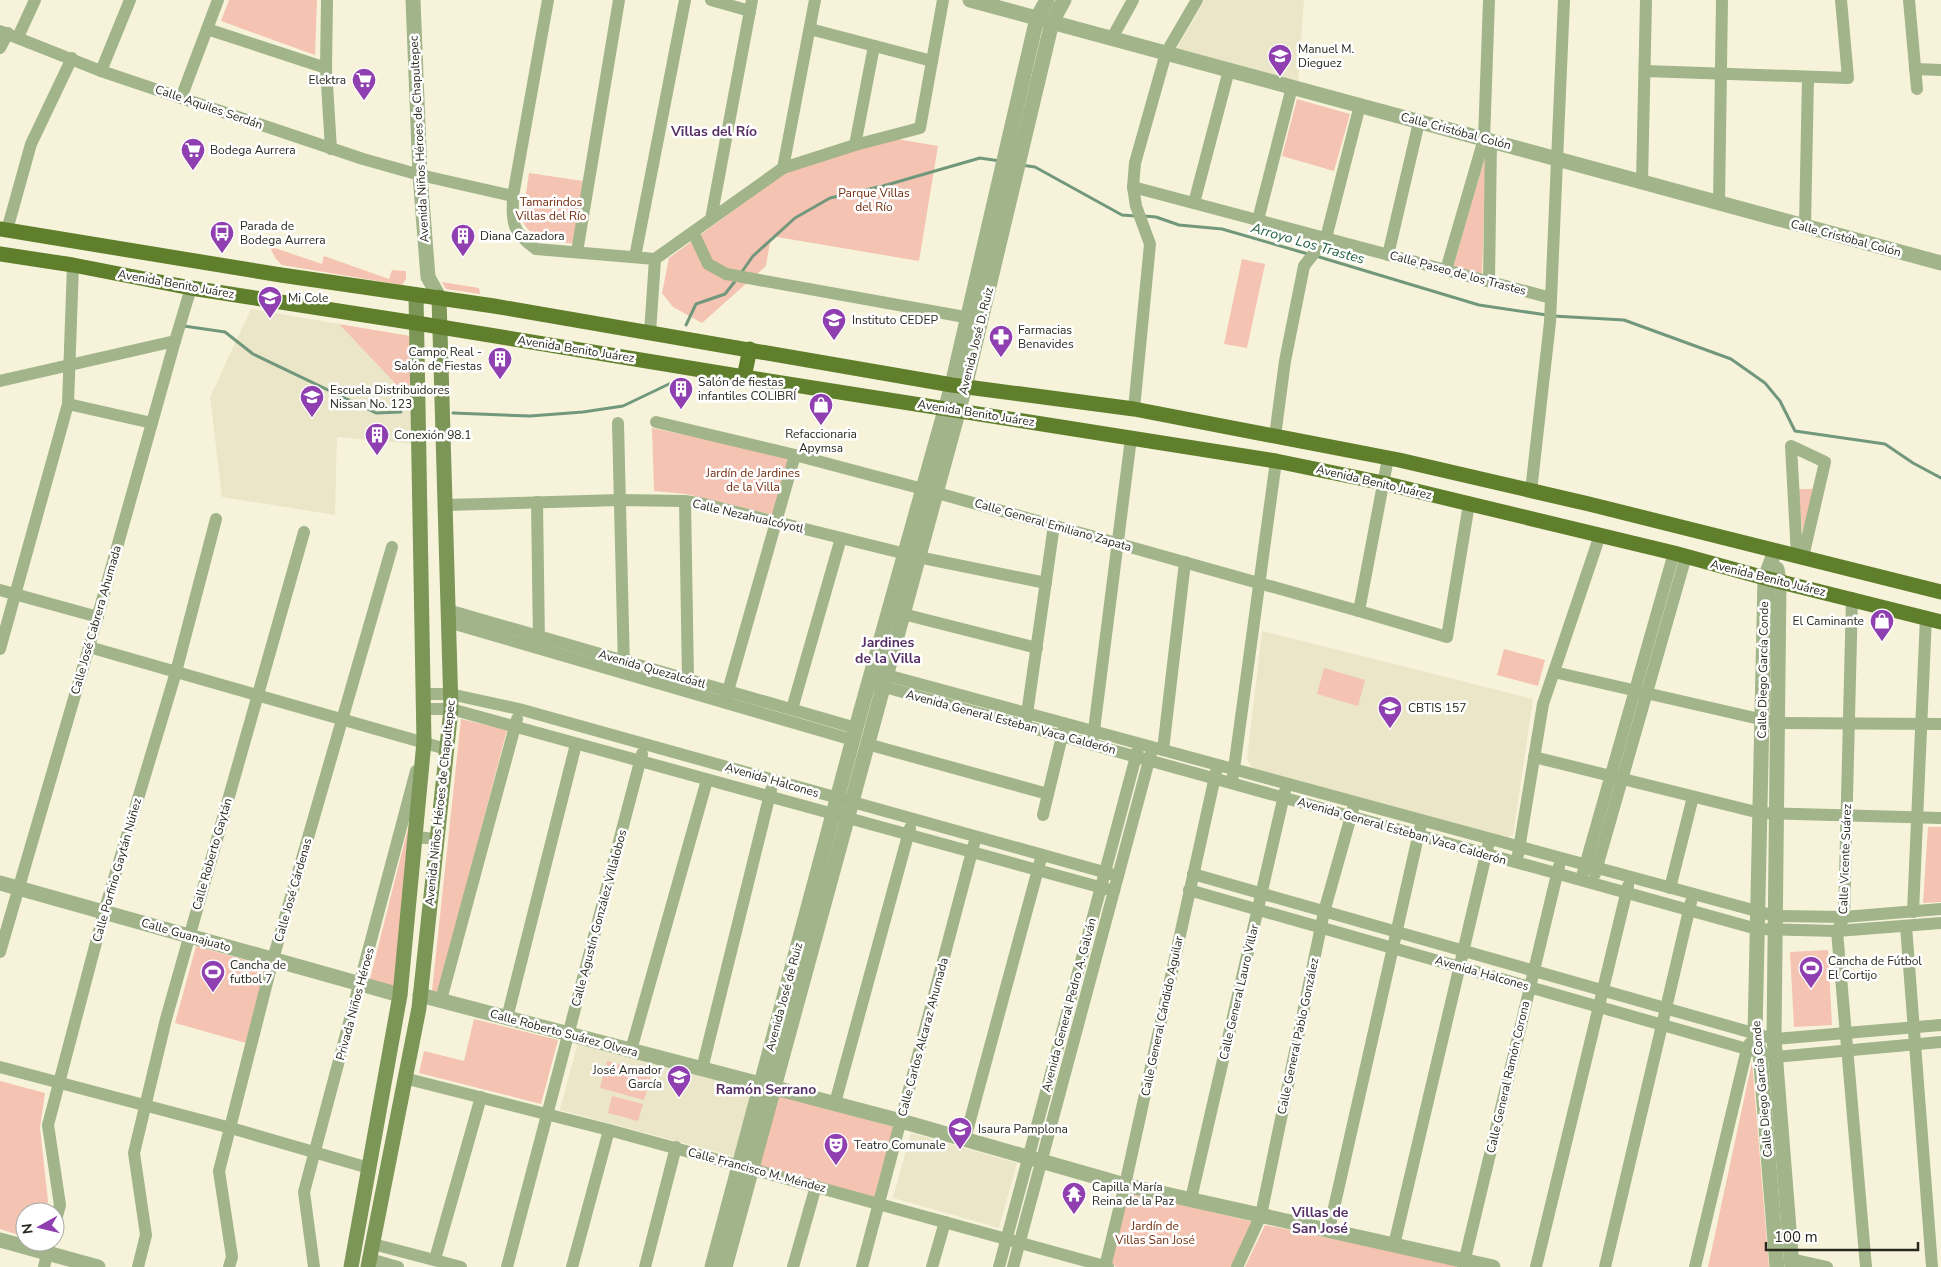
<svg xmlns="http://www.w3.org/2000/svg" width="1941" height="1267" font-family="'Nunito Sans',sans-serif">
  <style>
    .built { fill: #ebe6c8 }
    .green { fill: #f5c3b1 }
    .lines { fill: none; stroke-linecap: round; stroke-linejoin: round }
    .stream { stroke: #71987c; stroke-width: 3 }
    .minor { stroke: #a1b48a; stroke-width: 12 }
    .tertiary { stroke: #a1b48a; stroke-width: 15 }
    .secondary { stroke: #7b9656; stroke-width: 15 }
    .primary { stroke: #607f2c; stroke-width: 15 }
    .labels { text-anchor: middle; stroke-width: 5; stroke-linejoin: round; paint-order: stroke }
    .poi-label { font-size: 12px; fill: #29281f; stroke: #fff; text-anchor: start }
    .street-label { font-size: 12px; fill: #29281f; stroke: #fff }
    .park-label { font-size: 12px; fill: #732c0d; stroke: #fff }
    .neighbourhood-label { font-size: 14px; font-weight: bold; fill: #562f66; stroke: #fff }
    .water-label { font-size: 14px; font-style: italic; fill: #1f5e3c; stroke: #fff }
  </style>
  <rect width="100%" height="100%" fill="#f7f3db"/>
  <!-- built -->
  <g class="built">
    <path d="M1205 0H1304L1298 81 1175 51Z"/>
    <path d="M251 309 339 324 411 400 412 444 337 437 335 515 222 497 210 397Z"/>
    <path d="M1262 631 1533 699 1513 835 1507 838 1253 770 1247 759Z"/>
    <path d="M578 1042 753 1091 736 1157 560 1110Z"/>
    <path d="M911 1133 1017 1163 999 1228 893 1198Z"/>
  </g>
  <!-- green -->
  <g class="green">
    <path d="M229 0H317L315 55 221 21Z"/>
    <path d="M1297 99 1350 114 1334 171 1282 156Z"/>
    <path d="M891 138 938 146 919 261 771 236 766 266 702 323 673 307 662 293 669 258 790 169Z"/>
    <path d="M1486 154 1482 275 1453 267Z"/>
    <path d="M529 173 583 181 574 244C550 240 536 244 522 221Z"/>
    <path d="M269 246 322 264 324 256 389 279 392 270 406 271V279L402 285 282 265 276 259Z"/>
    <path d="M1242 259 1265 264 1247 348 1224 344Z"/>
    <path d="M442 282 479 288 480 294 446 289Z"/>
    <path d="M339 324 410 336 411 400Z"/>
    <path d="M652 428 790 457 775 515 686 494 654 491Z"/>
    <path d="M1798 489H1813L1803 534Z"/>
    <path d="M1504 649 1545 660 1538 686 1497 675Z"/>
    <path d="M1324 668 1365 680 1358 706 1317 694Z"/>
    <path d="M461 719 507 730 438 993 432 991Z"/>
    <path d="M412 812 395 990 369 983Z"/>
    <path d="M1928 827H1941V902L1923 903Z"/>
    <path d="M196 946 267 966 246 1043 175 1023Z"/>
    <path d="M1828 950 1832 1025 1794 1027 1790 952Z"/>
    <path d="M474 1019 558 1040 541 1104 419 1073 424 1051 464 1061Z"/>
    <path d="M607 1061 652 1072 644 1100 600 1088Z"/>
    <path d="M1752 1062 1769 1267H1708Z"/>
    <path d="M0 1081 45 1093 40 1128 48 1201 46 1212H25V1237L0 1229Z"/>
    <path d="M779 1095 897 1128 877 1199 759 1166Z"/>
    <path d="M612 1096 643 1104 638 1121 608 1113Z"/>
    <path d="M1129 1192 1254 1222 1232 1267H1117L1111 1265Z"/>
    <path d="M1265 1225 1456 1264V1267H1245Z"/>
  </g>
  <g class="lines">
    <!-- stream -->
    <g class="stream">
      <path d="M1021 165 1035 167 1122 215 1135 216"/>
      <path d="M1144 216 1156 217 1179 225 1222 229 1308 254"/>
      <path d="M1316 256 1479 305 1547 315"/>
      <path d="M741 273 753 256 795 218 830 198 883 186 980 158 1000 161"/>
      <path d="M1553 316 1624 320 1731 359 1765 383 1780 401 1795 431 1885 444 1913 463 1941 478"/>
      <path d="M686 325 696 304 725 294 736 280"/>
      <path d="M184 326 225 332 253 354 376 413 401 412"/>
      <path d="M453 413 530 416 583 412 623 406 669 384"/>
    </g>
    <!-- minor -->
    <g class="minor">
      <path d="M327 0 326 68 331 149"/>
      <path d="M548 0 513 196C512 224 512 232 536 249L655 259"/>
      <path d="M711 0 750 11"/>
      <path d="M1909 0 1917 89"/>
      <path d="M207 29 326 68"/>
      <path d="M810 29 932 61"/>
      <path d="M0 31 101 71 363 159 420 175 513 196"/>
      <path d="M18 37 35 0"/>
      <path d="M1112 38 1133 0"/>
      <path d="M0 48 8 33"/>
      <path d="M1915 69 1941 70"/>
      <path d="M101 71 130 0"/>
      <path d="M1645 71 1848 78 1841 0"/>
      <path d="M181 98 218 0"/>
      <path d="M855 145 874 46"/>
      <path d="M783 168 815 0"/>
      <path d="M1642 182 1646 0"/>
      <path d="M1133 187 1551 298"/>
      <path d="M1194 203 1229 70"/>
      <path d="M1719 203 1722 0"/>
      <path d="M711 219 752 0"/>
      <path d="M1258 220 1292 87"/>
      <path d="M1805 226 1808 77"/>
      <path d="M7 230 31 144 72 58"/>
      <path d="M693 232 708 264 726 274 976 319"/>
      <path d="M577 252 619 0"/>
      <path d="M1388 255 1419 122"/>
      <path d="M635 257 685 0"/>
      <path d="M655 259 783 168 855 145 920 128 943 0"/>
      <path d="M1446 270 1484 139 1489 0"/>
      <path d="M1489 281 1491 141"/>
      <path d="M650 333 655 259"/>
      <path d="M0 381 175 341"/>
      <path d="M68 404 152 423"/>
      <path d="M1134 409 1150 244 1136 206 1133 187 1135 163 1166 53 1197 0"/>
      <path d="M656 422 795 455 923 489 1359 611 1447 637 1469 504"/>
      <path d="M618 423 624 668"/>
      <path d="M1275 436 1285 361 1304 266 1326 238 1360 105"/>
      <path d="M1531 491 1550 322 1564 0"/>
      <path d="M685 501 688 679"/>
      <path d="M537 502 539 643"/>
      <path d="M445 505 620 500 685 501 704 504 918 557 1046 583"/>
      <path d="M1797 556 1791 446 1825 462 1803 557"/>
      <path d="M0 590 98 617"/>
      <path d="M1852 598 1844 917 1837 931 1866 1267"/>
      <path d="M448 610 856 728"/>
      <path d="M1359 611 1388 458"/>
      <path d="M903 614 1037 648"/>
      <path d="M448 622 853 740"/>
      <path d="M89 647 446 749"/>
      <path d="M0 649 68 404 73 265"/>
      <path d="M1554 672 1777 723 1941 724"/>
      <path d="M879 673 1775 916 1844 917 1941 909"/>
      <path d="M874 684 1757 929 1837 931 1941 923"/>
      <path d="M424 694H450L519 709 1118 876"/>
      <path d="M726 698 795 455"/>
      <path d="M425 709H451L1114 891"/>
      <path d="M792 709 841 538"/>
      <path d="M1026 721 1054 525"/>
      <path d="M1093 738 1131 438"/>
      <path d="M867 744 1048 794"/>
      <path d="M1163 750 1185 562"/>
      <path d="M1534 757 1760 813 1941 818"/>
      <path d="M1233 776 1276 461"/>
      <path d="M1043 815 1064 728"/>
      <path d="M415 837 437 839"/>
      <path d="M1518 855 1543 704 1600 535"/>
      <path d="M1583 873 1674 553"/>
      <path d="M1193 874 1774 1039 1941 1025"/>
      <path d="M1595 874 1686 556"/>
      <path d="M1670 888 1693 797"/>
      <path d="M1189 890 1775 1057 1941 1042"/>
      <path d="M1913 912 1926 617"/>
      <path d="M1906 926 1932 1267"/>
      <path d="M0 952 89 647 175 341 191 288"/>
      <path d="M441 1000 517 719"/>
      <path d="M507 1018 576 744"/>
      <path d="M631 1050 707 780"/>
      <path d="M0 1067 231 1128 369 1168"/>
      <path d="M702 1069 771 790"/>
      <path d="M404 1078 609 1130 1108 1267"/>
      <path d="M835 1103 910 828"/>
      <path d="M965 1139 1040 862"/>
      <path d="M1191 1199 1285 791"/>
      <path d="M55 1224 60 1205 48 1125 104 912 176 672 216 519"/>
      <path d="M1329 1230 1420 828"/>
      <path d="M373 1244 461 1267"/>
      <path d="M1394 1245 1488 846"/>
      <path d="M370 1259 398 1267"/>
      <path d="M435 1259 481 1097"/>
      <path d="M1791 1259 1827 1267"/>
      <path d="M44 1267 50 1242"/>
      <path d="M138 1267 146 1235 134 1153 166 1019 304 532"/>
      <path d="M229 1267 232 1257 219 1171 273 959 392 547"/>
      <path d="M314 1267 304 1192 416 771"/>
      <path d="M507 1267 642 754"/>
      <path d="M572 1267 609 1130"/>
      <path d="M645 1267 676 1147"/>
      <path d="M793 1267 816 1186"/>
      <path d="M862 1267 974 844"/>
      <path d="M932 1267 945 1222"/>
      <path d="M999 1267 1138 749"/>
      <path d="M1013 1267 1151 753"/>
      <path d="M1105 1267 1125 1185 1216 772"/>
      <path d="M1237 1267 1261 1215 1324 912 1353 809"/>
      <path d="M1463 1267 1559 866"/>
      <path d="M1536 1267 1628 886"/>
      <path d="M1605 1267 1691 902"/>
      <path d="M1695 1267 1747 1049 1750 1043"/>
    </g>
    <!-- tertiary -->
    <g class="tertiary">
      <path d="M413 0 420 175 428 277 439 297"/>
      <path d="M970 0 1941 263"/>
      <path d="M1775 551 1765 578 1755 1034 1760 1053 1777 1267"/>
      <path d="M1777 569 1779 582 1774 1039 1792 1267"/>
      <path d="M0 883 400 995"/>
      <path d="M420 995 901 1121 1125 1185 1493 1267"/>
      <path d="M0 1240 98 1267"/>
      <path d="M712 1267 856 728 952 385 1037 18 1047 0"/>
      <path d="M725 1267 965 387 1052 22 1064 0"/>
    </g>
    <!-- secondary -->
    <g class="secondary">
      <path d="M351 1267 400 995 424 742 416 295"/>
      <path d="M368 1267 419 1008 451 709 439 297"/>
    </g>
    <!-- primary -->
    <g class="primary">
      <path d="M0 229 281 275 494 306 952 385 1134 409 1399 460 1589 504 1941 592"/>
      <path d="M0 254 73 265 191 288 416 323 744 377 1276 461 1383 483 1674 553 1765 578 1941 622"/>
      <path d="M744 377 750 349"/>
    </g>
  </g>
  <!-- icons -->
  <defs>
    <symbol id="school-pin" viewBox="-11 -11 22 30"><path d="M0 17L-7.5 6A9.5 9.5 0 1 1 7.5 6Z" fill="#8f3faf" stroke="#fff"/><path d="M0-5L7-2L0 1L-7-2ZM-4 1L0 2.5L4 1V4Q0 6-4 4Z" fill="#fff"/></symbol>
    <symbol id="supermarket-pin" viewBox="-11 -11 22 30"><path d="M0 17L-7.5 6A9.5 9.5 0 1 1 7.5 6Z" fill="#8f3faf" stroke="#fff"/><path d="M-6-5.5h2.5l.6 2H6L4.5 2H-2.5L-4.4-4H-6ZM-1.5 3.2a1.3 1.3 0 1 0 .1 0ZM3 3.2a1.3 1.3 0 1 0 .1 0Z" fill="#fff"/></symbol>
    <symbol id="bus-pin" viewBox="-11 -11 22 30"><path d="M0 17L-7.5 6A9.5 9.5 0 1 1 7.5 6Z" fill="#8f3faf" stroke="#fff"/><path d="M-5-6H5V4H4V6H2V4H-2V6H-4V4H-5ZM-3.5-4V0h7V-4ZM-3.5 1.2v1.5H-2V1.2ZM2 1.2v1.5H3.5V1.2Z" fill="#fff"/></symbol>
    <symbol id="building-pin" viewBox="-11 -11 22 30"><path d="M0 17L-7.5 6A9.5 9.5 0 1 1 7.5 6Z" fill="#8f3faf" stroke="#fff"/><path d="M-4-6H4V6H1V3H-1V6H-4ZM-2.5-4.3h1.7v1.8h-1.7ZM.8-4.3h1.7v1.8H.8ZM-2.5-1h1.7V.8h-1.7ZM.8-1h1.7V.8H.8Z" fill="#fff"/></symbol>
    <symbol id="university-pin" viewBox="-11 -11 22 30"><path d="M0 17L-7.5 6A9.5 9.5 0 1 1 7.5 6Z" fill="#8f3faf" stroke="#fff"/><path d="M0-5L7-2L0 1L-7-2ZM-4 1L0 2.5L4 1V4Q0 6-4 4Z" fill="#fff"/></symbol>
    <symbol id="pharmacy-pin" viewBox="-11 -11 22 30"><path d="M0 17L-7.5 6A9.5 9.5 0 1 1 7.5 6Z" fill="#8f3faf" stroke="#fff"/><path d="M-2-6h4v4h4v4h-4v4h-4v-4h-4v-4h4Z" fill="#fff"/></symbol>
    <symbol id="shop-pin" viewBox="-11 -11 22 30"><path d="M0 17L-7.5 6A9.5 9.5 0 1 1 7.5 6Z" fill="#8f3faf" stroke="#fff"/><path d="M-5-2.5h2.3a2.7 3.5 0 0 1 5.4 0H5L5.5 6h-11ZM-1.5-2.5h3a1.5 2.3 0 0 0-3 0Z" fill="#fff"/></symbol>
    <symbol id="stadium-pin" viewBox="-11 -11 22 30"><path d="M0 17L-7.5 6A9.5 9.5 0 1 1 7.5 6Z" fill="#8f3faf" stroke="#fff"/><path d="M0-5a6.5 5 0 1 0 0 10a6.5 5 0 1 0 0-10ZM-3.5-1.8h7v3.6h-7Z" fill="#fff"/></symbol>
    <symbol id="theatre-pin" viewBox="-11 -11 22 30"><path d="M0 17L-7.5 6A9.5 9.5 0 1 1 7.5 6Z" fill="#8f3faf" stroke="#fff"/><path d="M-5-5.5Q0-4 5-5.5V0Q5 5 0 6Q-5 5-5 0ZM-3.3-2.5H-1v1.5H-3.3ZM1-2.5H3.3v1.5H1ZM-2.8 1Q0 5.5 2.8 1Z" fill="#fff"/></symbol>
    <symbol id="temple-pin" viewBox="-11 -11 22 30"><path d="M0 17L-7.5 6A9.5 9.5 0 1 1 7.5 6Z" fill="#8f3faf" stroke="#fff"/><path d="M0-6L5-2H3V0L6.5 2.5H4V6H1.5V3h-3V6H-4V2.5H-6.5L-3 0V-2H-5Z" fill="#fff"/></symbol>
  </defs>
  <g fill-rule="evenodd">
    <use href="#school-pin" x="1266" y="42" width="28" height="38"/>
    <use href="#supermarket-pin" x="350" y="66" width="28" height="38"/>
    <use href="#supermarket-pin" x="179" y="136" width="28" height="38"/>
    <use href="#bus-pin" x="208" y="219" width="28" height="38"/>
    <use href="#building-pin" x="449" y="222" width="28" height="38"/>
    <use href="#school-pin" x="256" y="284" width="28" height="38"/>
    <use href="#university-pin" x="820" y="306" width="28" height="38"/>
    <use href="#pharmacy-pin" x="987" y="323" width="28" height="38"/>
    <use href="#building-pin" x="486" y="345" width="28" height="38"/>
    <use href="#building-pin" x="667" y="375" width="28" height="38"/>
    <use href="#school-pin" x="298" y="383" width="28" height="38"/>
    <use href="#shop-pin" x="807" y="391" width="28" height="38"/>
    <use href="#building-pin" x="363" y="421" width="28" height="38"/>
    <use href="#shop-pin" x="1868" y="607" width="28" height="38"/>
    <use href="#university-pin" x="1376" y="694" width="28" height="38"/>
    <use href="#stadium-pin" x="1797" y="954" width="28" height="38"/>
    <use href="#stadium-pin" x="199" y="958" width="28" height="38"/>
    <use href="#school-pin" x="665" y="1063" width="28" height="38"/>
    <use href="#school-pin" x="946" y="1115" width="28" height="38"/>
    <use href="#theatre-pin" x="822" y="1131" width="28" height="38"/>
    <use href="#temple-pin" x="1060" y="1180" width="28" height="38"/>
  </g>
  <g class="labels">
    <!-- poi labels -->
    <g class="poi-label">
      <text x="1298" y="53">Manuel M.<tspan x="1298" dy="14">Dieguez</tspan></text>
      <text x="346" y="84" text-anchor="end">Elektra</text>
      <text x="210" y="154">Bodega Aurrera</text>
      <text x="240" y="230">Parada de<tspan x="240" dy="14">Bodega Aurrera</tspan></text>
      <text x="480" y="240">Diana Cazadora</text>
      <text x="288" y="302">Mi Cole</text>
      <text x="852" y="324">Instituto CEDEP</text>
      <text x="1018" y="334">Farmacias<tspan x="1018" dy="14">Benavides</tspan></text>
      <text x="482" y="356" text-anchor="end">Campo Real -<tspan x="482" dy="14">Salón de Fiestas</tspan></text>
      <text x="698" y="386">Salón de fiestas<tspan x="698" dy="14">infantiles COLIBRÍ</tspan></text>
      <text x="330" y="394">Escuela Distribuidores<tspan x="330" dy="14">Nissan No. 123</tspan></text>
      <text x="821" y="438" text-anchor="middle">Refaccionaria<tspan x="821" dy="14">Apymsa</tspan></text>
      <text x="394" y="439">Conexión 98.1</text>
      <text x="1864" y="625" text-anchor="end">El Caminante</text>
      <text x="1408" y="712">CBTIS 157</text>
      <text x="1828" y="965">Cancha de Fútbol<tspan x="1828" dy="14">El Cortijo</tspan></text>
      <text x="230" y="969">Cancha de<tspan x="230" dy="14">futbol 7</tspan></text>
      <text x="662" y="1074" text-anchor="end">José Amador<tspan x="662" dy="14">García</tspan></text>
      <text x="978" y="1133">Isaura Pamplona</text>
      <text x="854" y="1149">Teatro Comunale</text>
      <text x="1092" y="1191">Capilla María<tspan x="1092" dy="14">Reina de la Paz</tspan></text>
    </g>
    <!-- street labels -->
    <g class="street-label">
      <text transform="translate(209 107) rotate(19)" y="4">Calle Aquiles Serdán</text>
      <text transform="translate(1456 131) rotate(15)" y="4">Calle Cristóbal Colón</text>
      <text transform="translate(419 139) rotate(-93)" y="4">Avenida Niños Héroes de Chapultepec</text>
      <text transform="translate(1846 238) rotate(15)" y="4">Calle Cristóbal Colón</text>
      <text transform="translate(1458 273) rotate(15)" y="4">Calle Paseo de los Trastes</text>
      <text transform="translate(176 284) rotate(10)" y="4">Avenida Benito Juárez</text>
      <text transform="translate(976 341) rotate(-76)" y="4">Avenida José D. Ruiz</text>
      <text transform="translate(576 349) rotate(9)" y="4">Avenida Benito Juárez</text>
      <text transform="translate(976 413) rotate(9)" y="4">Avenida Benito Juárez</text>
      <text transform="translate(1374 482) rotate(13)" y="4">Avenida Benito Juárez</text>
      <text transform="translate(748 516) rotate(13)" y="4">Calle Nezahualcóyotl</text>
      <text transform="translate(1053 525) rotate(16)" y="4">Calle General Emiliano Zapata</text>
      <text transform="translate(1768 578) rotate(14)" y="4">Avenida Benito Juárez</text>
      <text transform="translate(96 620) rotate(-74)" y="4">Calle José Cabrera Ahumada</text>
      <text transform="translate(652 669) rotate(16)" y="4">Avenida Quezalcóatl</text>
      <text transform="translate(1763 670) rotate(-89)" y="4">Calle Diego García Conde</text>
      <text transform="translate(1011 722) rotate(15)" y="4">Avenida General Esteban Vaca Calderón</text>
      <text transform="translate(772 780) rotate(16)" y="4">Avenida Halcones</text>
      <text transform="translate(440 803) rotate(-84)" y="4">Avenida Niños Héroes de Chapultepec</text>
      <text transform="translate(1402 831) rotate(16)" y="4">Avenida General Esteban Vaca Calderón</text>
      <text transform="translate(212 854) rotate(-74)" y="4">Calle Roberto Gaytán</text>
      <text transform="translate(1845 859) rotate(-88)" y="4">Calle Vicente Suárez</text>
      <text transform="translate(117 870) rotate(-74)" y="4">Calle Porfirio Gaytán Núñez</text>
      <text transform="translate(293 890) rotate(-74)" y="4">Calle José Cárdenas</text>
      <text transform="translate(599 918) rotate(-75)" y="4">Calle Agustín González Villalobos</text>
      <text transform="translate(186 935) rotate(16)" y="4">Calle Guanajuato</text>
      <text transform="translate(1482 973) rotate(16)" y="4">Avenida Halcones</text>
      <text transform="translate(1239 992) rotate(-77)" y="4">Calle General Lauro Villar</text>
      <text transform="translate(784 997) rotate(-75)" y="4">Avenida José de Ruiz</text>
      <text transform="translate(355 1004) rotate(-75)" y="4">Privada Niños Héroes</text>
      <text transform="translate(1069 1005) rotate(-75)" y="4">Avenida General Pedro A. Galván</text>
      <text transform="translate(1162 1016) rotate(-78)" y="4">Calle General Cándido Aguilar</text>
      <text transform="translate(564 1033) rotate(15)" y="4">Calle Roberto Suárez Olvera</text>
      <text transform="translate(1298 1036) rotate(-78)" y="4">Calle General Pablo González</text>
      <text transform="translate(923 1037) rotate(-75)" y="4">Calle Carlos Alcaraz Ahumada</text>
      <text transform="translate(1508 1077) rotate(-77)" y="4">Calle General Ramón Corona</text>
      <text transform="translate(1762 1089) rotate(-95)" y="4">Calle Diego García Conde</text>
      <text transform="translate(757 1170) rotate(15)" y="4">Calle Francisco M. Méndez</text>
    </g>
    <!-- park labels -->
    <g class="park-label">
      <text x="874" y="197">Parque Villas<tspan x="874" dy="14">del Río</tspan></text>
      <text x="551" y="206">Tamarindos<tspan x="551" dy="14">Villas del Río</tspan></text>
      <text x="753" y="477">Jardín de Jardines<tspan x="753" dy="14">de la Villa</tspan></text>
      <text x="1155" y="1230">Jardín de<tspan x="1155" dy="14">Villas San José</tspan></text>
    </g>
    <!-- neighbourhood labels -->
    <g class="neighbourhood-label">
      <text x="714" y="136">Villas del Río</text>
      <text x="888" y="647">Jardines<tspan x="888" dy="16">de la Villa</tspan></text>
      <text x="766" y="1094">Ramón Serrano</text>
      <text x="1320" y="1217">Villas de<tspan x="1320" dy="16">San José</tspan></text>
    </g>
    <!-- water labels -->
    <g class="water-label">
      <text transform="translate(1308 243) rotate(16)" y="5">Arroyo Los Trastes</text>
    </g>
  </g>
  <!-- north arrow -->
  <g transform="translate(40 1227) rotate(262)"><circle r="24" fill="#ffffff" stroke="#a9a9a5"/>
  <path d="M0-4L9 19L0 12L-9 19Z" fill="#8f3faf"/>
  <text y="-8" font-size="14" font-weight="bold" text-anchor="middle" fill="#29281f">N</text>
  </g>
  <!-- scale -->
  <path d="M1766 1242v8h152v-8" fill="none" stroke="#29281f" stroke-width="2.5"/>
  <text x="1774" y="1242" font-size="15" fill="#29281f" stroke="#ffffff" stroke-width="4" paint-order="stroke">100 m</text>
</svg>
